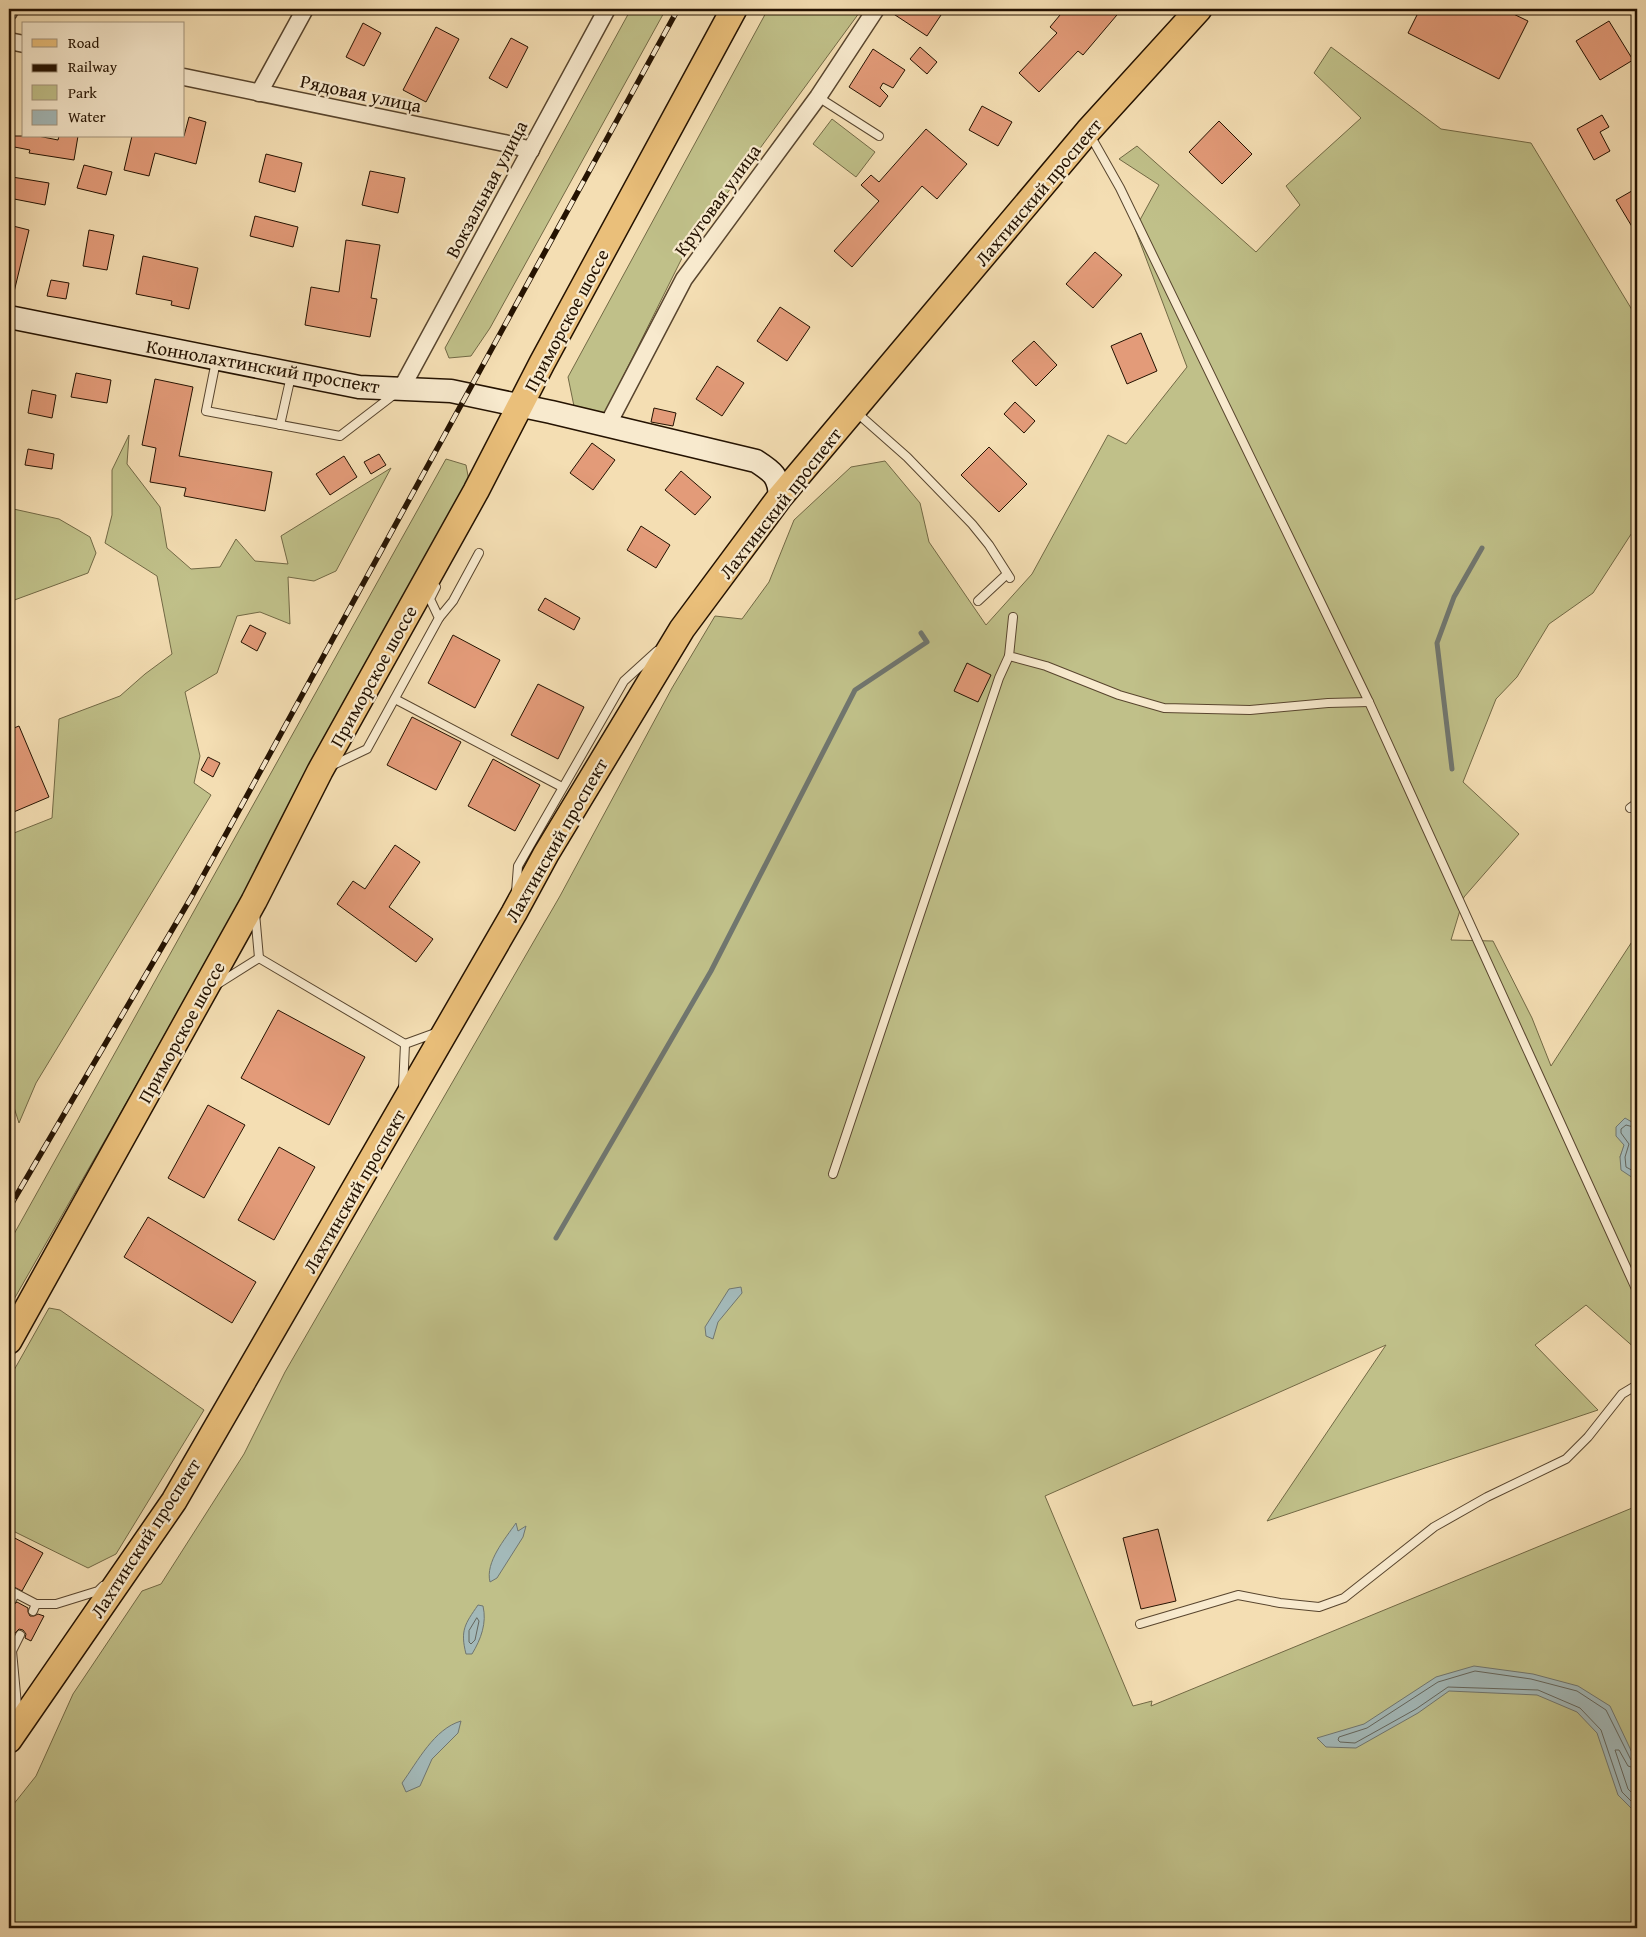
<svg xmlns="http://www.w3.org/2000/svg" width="1646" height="1937" font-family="'Gentium Book Plus',serif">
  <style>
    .green { fill: #c0c089; stroke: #726945 }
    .water { fill: #a3b9b9; stroke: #70766f }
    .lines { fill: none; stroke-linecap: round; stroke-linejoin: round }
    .shore { stroke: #64665d; stroke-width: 1 }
    .stream { stroke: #70766f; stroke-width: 5 }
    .building { fill: #e39b79; stroke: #241201 }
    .service-casing { stroke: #58452e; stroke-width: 10 }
    .minor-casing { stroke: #58452e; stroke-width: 19 }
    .secondary-casing { stroke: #241201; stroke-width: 25 }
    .primary-casing { stroke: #241201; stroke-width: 28 }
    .service { stroke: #f8eace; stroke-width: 8 }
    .minor { stroke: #f8eace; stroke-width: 16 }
    .secondary { stroke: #f8eace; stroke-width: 22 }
    .primary { stroke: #eabf7a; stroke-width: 25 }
    .rail-casing { stroke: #241201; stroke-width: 5.5 }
    .rail { stroke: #f8eace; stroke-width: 4; stroke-dasharray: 11; stroke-linecap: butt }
    .labels { text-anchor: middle; stroke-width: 4.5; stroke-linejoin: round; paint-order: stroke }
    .street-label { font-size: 19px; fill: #241201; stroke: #f8eace }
  </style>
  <rect width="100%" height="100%" fill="#f4deb3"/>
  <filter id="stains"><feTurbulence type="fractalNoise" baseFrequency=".004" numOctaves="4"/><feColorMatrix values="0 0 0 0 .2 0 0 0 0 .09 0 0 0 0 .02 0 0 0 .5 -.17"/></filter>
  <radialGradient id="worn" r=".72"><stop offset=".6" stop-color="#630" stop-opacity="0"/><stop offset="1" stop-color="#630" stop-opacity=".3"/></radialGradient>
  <!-- green -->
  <g class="green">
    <path d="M631 9H666L490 328 471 356 449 358 445 348Z"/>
    <path d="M768 9H862L687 248 605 413 575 411 568 377Z"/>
    <path d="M1331 47 1441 129 1531 143 1637 318V525L1593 593 1549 624 1517 677 1496 699 1463 782 1519 834 1464 897 1451 940 1493 941 1532 1018 1551 1066 1637 934V1125L1634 1122 1620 1157 1633 1178H1637V1350L1586 1305 1535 1345 1598 1410 1267 1521 1386 1345 1045 1496 1133 1706 1152 1701 1151 1706 1637 1506V1928H9V1810L36 1776 73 1694 142 1591 161 1584 244 1454 285 1372 560 896 672 688 715 616 742 619 769 582 794 520 851 467 885 461 920 503 929 542 986 625 1032 574 1108 435 1126 444 1187 367 1135 229 1159 185 1119 159 1137 146 1256 252 1300 205 1286 186 1361 118 1314 73Z"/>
    <path d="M832 119 875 152 856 177 813 144Z"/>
    <path d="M129 435 127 464 160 507 167 548 191 569 220 567 236 539 255 561 288 564 281 536 391 468 336 571 314 581 288 577 290 624 260 612 237 616 217 673 185 692 200 756 194 783 211 795 36 1083 19 1123 9 1092V835L52 818 59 719 120 696 145 674 172 654 157 576 105 543 112 515V470Z"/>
    <path d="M446 459 466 465 469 481 349 706 133 1091 9 1308V1243Z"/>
    <path d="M9 508 59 519 90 537 96 553 88 573 9 602Z"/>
    <path d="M49 1308 60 1310 204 1410 116 1554 88 1568 9 1529V1379Z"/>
  </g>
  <!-- water -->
  <g class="water">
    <path d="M1625 1118 1637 1125V1178H1633L1621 1170 1620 1157 1624 1145 1616 1136V1127Z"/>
    <path d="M741 1287 742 1293 718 1322 713 1339 706 1336 705 1327 729 1289Z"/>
    <path d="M516 1523 518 1531 526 1526 523 1537 497 1578 490 1582C485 1562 505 1539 516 1523Z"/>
    <path d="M478 1605 483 1606C487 1623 481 1639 472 1654H466C460 1630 465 1624 478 1605Z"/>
    <path d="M1474 1666 1533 1674 1578 1686 1610 1706 1637 1763V1814L1618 1795 1597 1733 1577 1712 1537 1695 1449 1691 1418 1713 1356 1748 1326 1747 1317 1738 1364 1724 1436 1677Z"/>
    <path d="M461 1721 458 1733 432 1759 420 1786 406 1792 402 1783C418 1761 434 1729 461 1721Z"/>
  </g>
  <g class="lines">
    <!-- shore -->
    <g class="shore">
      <path d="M1637 1128 1626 1125 1621 1129V1133L1629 1144 1625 1157 1626 1167 1637 1173"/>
      <path d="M477 1618 479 1621 475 1640 471 1644 469 1642V1631Z"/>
      <path d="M1637 1763 1631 1760 1606 1710 1577 1691 1531 1679 1475 1671 1438 1682 1367 1728 1339 1737 1338 1740 1340 1742 1355 1743 1416 1709 1448 1687 1538 1690 1580 1708 1601 1730 1622 1792 1637 1807"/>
      <path d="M1637 1769 1628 1766 1619 1750H1615L1628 1789 1637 1798"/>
    </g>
    <!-- stream -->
    <g class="stream">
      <path d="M1452 769 1437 643 1454 597 1482 548"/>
      <path d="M556 1238 711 971 855 690 927 642 921 633"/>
    </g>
  </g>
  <!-- building -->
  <g class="building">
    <path d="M886 9H945L927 36Z"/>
    <path d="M1065 9H1122L1083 55 1078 51 1039 92 1019 73 1057 33 1050 27Z"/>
    <path d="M1420 9H1503L1528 21 1499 79 1408 33Z"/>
    <path d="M1609 21 1633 60 1600 80 1576 41Z"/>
    <path d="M363 23 381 33 364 66 346 57Z"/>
    <path d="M436 27 459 39 426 102 403 90Z"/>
    <path d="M511 38 528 47 507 88 489 78Z"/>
    <path d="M920 47 937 62 927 74 910 59Z"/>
    <path d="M873 49 905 70 893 88 883 83 880 88 888 96 880 107 849 87Z"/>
    <path d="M982 106 1012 122 998 146 969 130Z"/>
    <path d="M1602 115 1609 127 1600 132 1610 151 1594 160 1577 129Z"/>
    <path d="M189 117 206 122 196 164 155 153 149 176 124 170 132 136H184Z"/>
    <path d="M1219 121 1252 154 1222 184 1189 152Z"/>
    <path d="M926 129 967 164 937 199 922 186 852 267 834 251 879 201 861 185 871 175 879 182Z"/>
    <path d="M9 136H38L58 140 59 136H78L74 160 29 153 30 150 9 146Z"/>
    <path d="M266 154 302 163 295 192 259 182Z"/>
    <path d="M84 165 112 172 106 195 77 188Z"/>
    <path d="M370 171 405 178 398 213 362 205Z"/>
    <path d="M12 177 49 183 45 205 9 198Z"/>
    <path d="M1637 188V235L1616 200Z"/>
    <path d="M255 216 298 227 293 247 250 236Z"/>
    <path d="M9 225 29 230 14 292H9Z"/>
    <path d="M89 230 114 235 107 270 83 266Z"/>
    <path d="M346 240 380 245 371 298 377 299 370 337 305 325 311 287 339 292Z"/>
    <path d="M1095 252 1122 275 1093 308 1066 284Z"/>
    <path d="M143 256 198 268 189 309 171 305 172 301 136 294Z"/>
    <path d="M51 280 69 283 66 299 47 296Z"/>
    <path d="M780 307 810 327 787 361 757 341Z"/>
    <path d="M1141 333 1157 371 1127 384 1111 346Z"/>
    <path d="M1034 341 1057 365 1036 386 1012 361Z"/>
    <path d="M717 366 744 383 722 416 696 399Z"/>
    <path d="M76 373 111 380 107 403 71 397Z"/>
    <path d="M155 379 193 387 179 456 272 472 265 511 184 496 186 488 150 482 156 448 142 445Z"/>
    <path d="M32 390 56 395 52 418 28 413Z"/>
    <path d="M1015 402 1035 421 1024 433 1004 414Z"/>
    <path d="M654 408 676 413 673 426 651 422Z"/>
    <path d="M592 443 615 460 593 490 570 473Z"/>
    <path d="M989 447 1027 484 999 512 961 475Z"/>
    <path d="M28 449 54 454 52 469 25 465Z"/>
    <path d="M379 454 386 465 371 474 364 462Z"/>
    <path d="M344 456 357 477 330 495 316 474Z"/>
    <path d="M681 471 711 497 695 515 665 490Z"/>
    <path d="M641 526 670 545 656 568 627 550Z"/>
    <path d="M545 598 580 618 574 630 538 610Z"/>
    <path d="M250 625 266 633 257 651 241 642Z"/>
    <path d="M453 635 500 660 475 708 428 683Z"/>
    <path d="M967 663 991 675 978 702 954 691Z"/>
    <path d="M538 684 584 707 558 759 511 735Z"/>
    <path d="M412 717 461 742 436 790 387 765Z"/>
    <path d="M19 726 49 797 9 814V730Z"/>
    <path d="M208 757 220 763 213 777 201 770Z"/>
    <path d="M493 759 540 785 515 831 468 806Z"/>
    <path d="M395 845 420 862 389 907 433 939 416 962 337 904 353 881 365 889Z"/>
    <path d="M278 1010 365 1057 329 1125 241 1078Z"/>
    <path d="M208 1105 245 1125 204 1198 168 1178Z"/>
    <path d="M279 1147 315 1167 274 1240 238 1220Z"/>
    <path d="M148 1217 256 1282 232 1323 124 1257Z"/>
    <path d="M1158 1529 1176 1601 1141 1609 1123 1538Z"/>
    <path d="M9 1535 43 1553 22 1591 14 1587 9 1593Z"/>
    <path d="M17 1602 28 1608V1612L30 1616H34L38 1614 44 1616 31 1641 25 1638 26 1634 23 1630 19 1629 15 1633 9 1629V1604L13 1605Z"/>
  </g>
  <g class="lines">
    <defs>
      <g id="service">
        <path d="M818 97 879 136"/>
        <path d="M1090 135 1120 188 1369 702 1637 1291"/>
        <path d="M216 361 206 411 340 436 396 393"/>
        <path d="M856 412 907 457 972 524 989 545 1010 578"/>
        <path d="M280 425 291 376"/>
        <path d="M978 601 1007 574"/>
        <path d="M1013 617 1009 656 1046 666 1119 695 1164 708 1250 710 1328 703 1369 702"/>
        <path d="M439 618 453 601 479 553"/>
        <path d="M395 699 562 787"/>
        <path d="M331 766 367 749 439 618 430 599 436 587"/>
        <path d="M1630 808 1637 803"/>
        <path d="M516 892 518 866 624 681 657 651"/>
        <path d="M255 913 259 958"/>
        <path d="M259 958 405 1044"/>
        <path d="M216 985 259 958"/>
        <path d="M405 1044 438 1032"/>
        <path d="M403 1089 405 1044"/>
        <path d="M833 1174 999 678 1009 656"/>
        <path d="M12 1600 15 1593 36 1604 33 1611"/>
        <path d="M36 1604H56L98 1591 103 1586"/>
        <path d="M1140 1624 1238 1595 1280 1603 1319 1607 1344 1598 1434 1527 1487 1497 1566 1459 1588 1437 1622 1394 1637 1385"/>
        <path d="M9 1650 12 1651 20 1635"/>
        <path d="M11 1717 17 1705 12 1651"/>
      </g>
      <g id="minor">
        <path d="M9 12 10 9"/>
        <path d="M9 41 24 44"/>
        <path d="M184 77 504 143 531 150"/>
        <path d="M259 93 305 9"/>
        <path d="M401 389 607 9"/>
        <path d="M607 426 684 279 818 97 876 9"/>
      </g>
      <path id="secondary" d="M9 317 359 387 451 391 551 412 756 461C773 472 779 476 780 497"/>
      <g id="primary">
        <path d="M9 1341 254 901 320 771 476 491 542 363 734 9"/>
        <path d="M9 1740 174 1501 514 913 546 854 682 629 780 497 1088 131 1199 9"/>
      </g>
    </defs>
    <!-- service casing -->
    <use href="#service" class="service-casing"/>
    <!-- minor casing -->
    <use href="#minor" class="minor-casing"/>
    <!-- secondary casing -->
    <use href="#secondary" class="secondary-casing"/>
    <!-- primary casing -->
    <use href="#primary" class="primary-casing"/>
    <!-- service -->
    <use href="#service" class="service"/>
    <!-- minor -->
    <use href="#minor" class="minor"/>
    <!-- secondary -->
    <use href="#secondary" class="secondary"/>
    <!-- primary -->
    <use href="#primary" class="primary"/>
    <defs>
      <path id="rail" d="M9 1208 192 896 678 9"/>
    </defs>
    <!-- rail casing -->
    <use href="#rail" class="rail-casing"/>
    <!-- rail -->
    <use href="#rail" class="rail"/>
  </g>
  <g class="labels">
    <!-- street labels -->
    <g class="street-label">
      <text transform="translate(361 93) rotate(12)" y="7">Рядовая улица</text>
      <text transform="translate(486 189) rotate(-62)" y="7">Вокзальная улица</text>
      <text transform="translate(1038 192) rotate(-50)" y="7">Лахтинский проспект</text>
      <text transform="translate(717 200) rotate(-54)" y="7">Круговая улица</text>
      <text transform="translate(566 320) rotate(-62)" y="7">Приморское шоссе</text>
      <text transform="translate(263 366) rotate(10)" y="7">Коннолахтинский проспект</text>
      <text transform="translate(780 503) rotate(-52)" y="7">Лахтинский проспект</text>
      <text transform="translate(373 676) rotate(-61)" y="7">Приморское шоссе</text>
      <text transform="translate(556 840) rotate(-60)" y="7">Лахтинский проспект</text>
      <text transform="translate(181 1032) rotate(-61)" y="7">Приморское шоссе</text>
      <text transform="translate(354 1191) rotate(-60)" y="7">Лахтинский проспект</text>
      <text transform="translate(145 1538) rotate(-57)" y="7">Лахтинский проспект</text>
    </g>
  </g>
  <!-- margin -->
  <rect width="1646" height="1937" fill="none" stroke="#f4deb3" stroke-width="30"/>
  <rect x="10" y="10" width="1626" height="1917" fill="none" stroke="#241201" stroke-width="2.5"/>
  <rect x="15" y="15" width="1616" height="1907" fill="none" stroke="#241201"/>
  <!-- legend -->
  <rect x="22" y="22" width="162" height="115" fill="#f8eace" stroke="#a3947c"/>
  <rect x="32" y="39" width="25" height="8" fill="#eabf7a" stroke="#a3947c"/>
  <text x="68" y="48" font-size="15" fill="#241201">Road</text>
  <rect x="32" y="64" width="25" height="8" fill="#241201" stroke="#a3947c"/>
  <text x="68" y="72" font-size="15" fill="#241201">Railway</text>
  <rect x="32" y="85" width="25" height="15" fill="#c0c089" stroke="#a3947c"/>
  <text x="68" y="98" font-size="15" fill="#241201">Park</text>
  <rect x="32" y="110" width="25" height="15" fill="#a3b9b9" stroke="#a3947c"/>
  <text x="68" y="122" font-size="15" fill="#241201">Water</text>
  <rect width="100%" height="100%" filter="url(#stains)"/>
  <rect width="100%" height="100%" fill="url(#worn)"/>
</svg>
